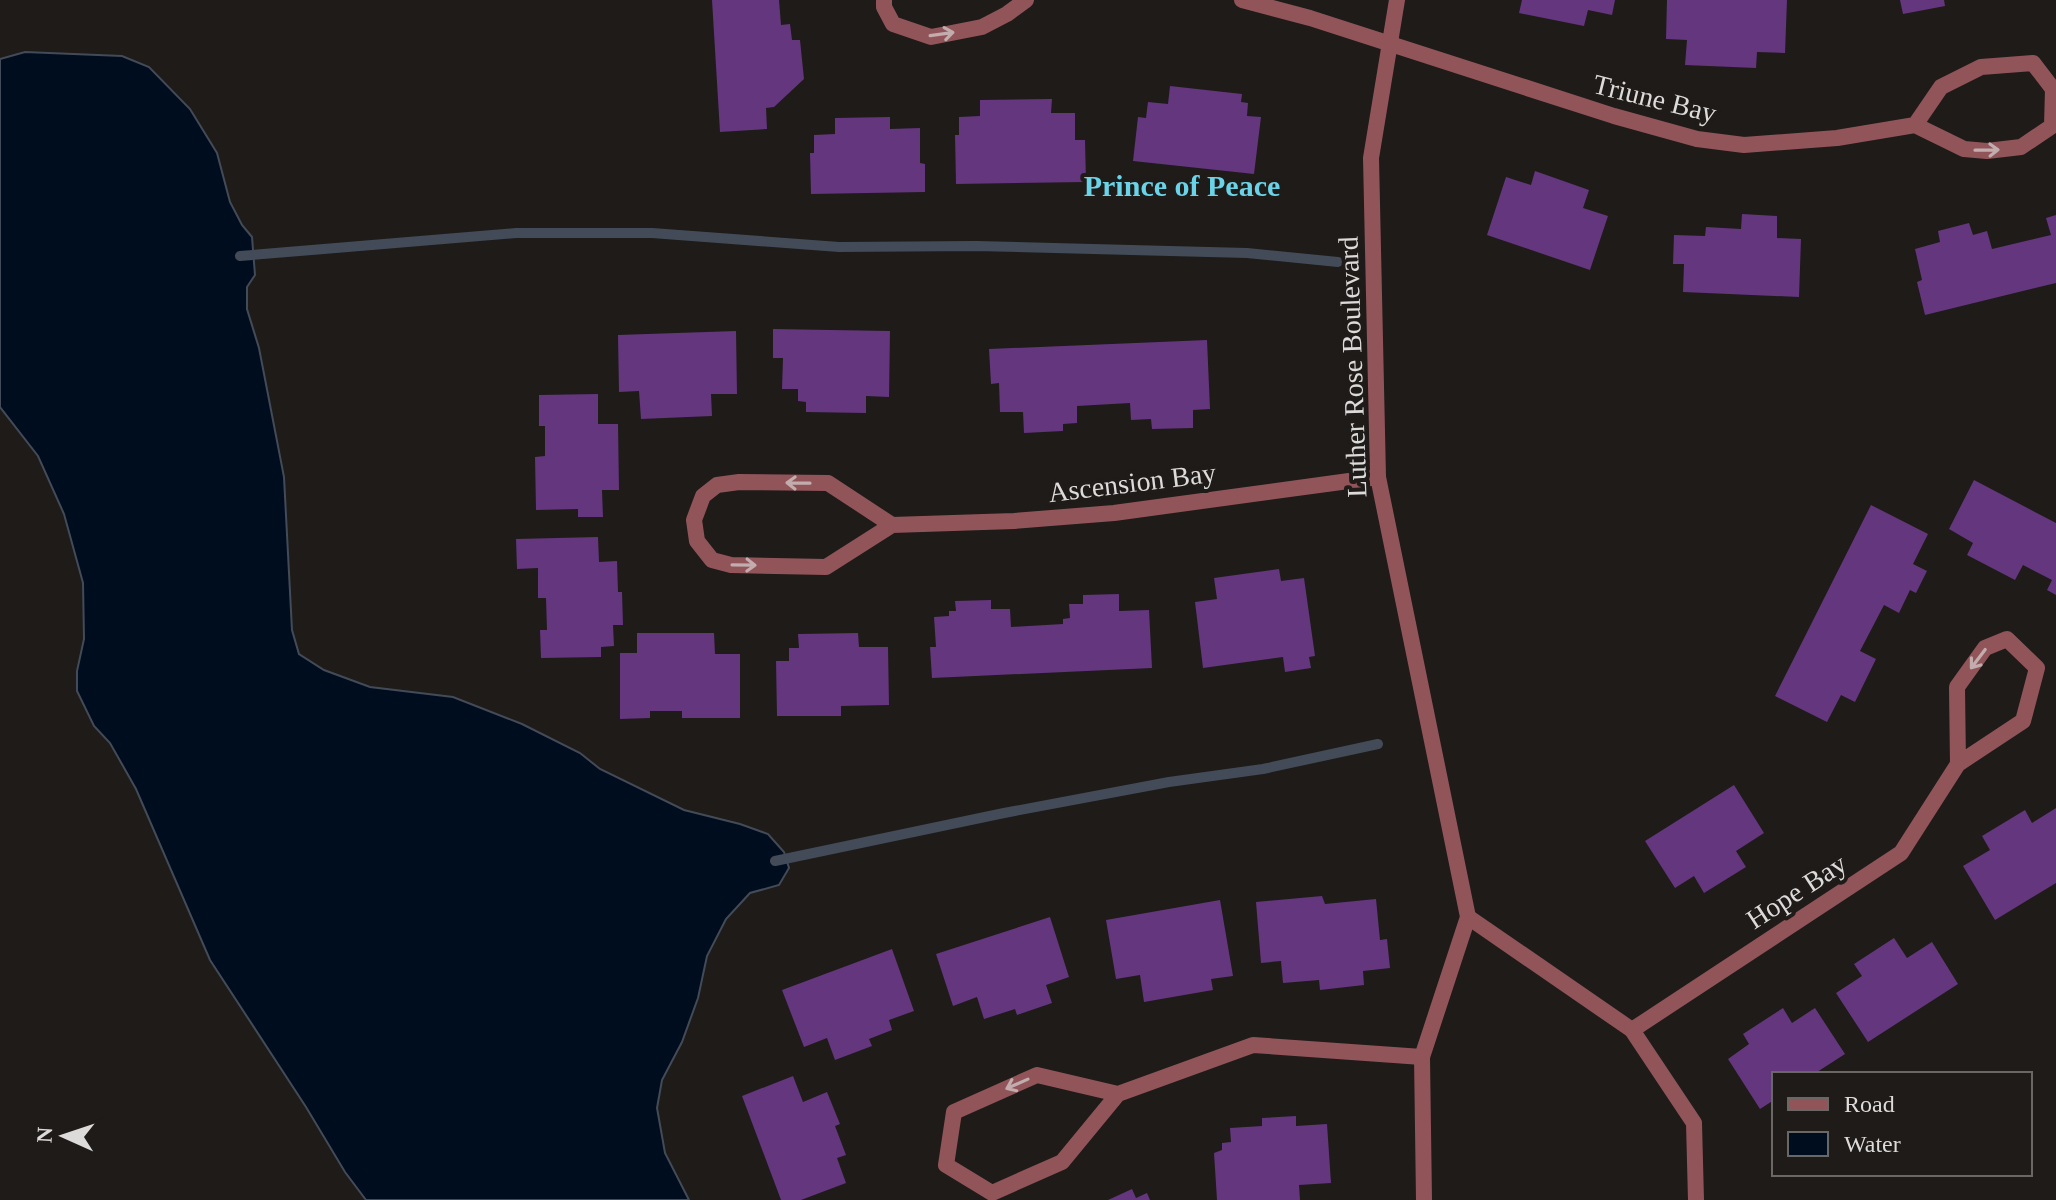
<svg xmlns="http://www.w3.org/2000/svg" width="2056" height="1200" font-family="'Times New Roman',serif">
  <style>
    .water { fill: #000d1f; stroke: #424b57; stroke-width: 2 }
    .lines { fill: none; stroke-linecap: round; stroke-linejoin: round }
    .stream { stroke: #424b57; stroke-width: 10 }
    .building { fill: #64367d }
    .minor { stroke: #915459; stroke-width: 16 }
    .oneway { stroke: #c2acad }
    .labels { text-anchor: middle; stroke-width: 8; stroke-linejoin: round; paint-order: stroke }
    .street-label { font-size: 28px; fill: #dddbda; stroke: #1e1b19 }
    .neighbourhood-label { font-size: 30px; font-weight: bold; fill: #6bd3e7; stroke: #1e1b19 }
  </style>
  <rect width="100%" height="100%" fill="#1e1b19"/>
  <!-- water -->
  <path class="water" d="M25 52 122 56 149 67 190 109 217 153 230 202 242 225 252 237 255 275 247 287V309L259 348 284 477 292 630 299 654 324 670 370 687 453 697 522 724 580 753 600 769 684 810 740 824 768 834 784 852 789 868 779 885 750 893 726 919 707 956 698 998 682 1042 662 1080 657 1108 665 1153 689 1200H366L345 1172 306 1107 210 960 136 789 110 743 94 726 77 691V671L84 639 83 583 64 514 38 456 0 407V59Z"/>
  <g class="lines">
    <!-- stream -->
    <g class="stream">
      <path d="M240 256 516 233H652L839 247 976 246 1247 253 1338 262"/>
      <path d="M775 861 1004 813 1169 782 1263 769 1378 744"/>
    </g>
  </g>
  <!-- building -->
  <g class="building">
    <path d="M712 0H779L781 25 790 24 792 40H800L804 79 774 107 766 108 767 129 720 132Z"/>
    <path d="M1522 0H1615L1612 15 1588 10 1584 26 1519 13Z"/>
    <path d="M1667 0H1787L1785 53 1757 52 1756 68 1685 65 1687 40 1666 39Z"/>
    <path d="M1900 0H1944L1945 6 1903 14Z"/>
    <path d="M1170 86 1242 94 1241 102 1248 103 1247 116 1261 117 1254 174 1133 161 1138 117 1146 118 1148 102 1168 104Z"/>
    <path d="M1052 99 1051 113H1075V140H1085L1086 182 956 184 955 135H959V117L980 116V100Z"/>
    <path d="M890 117V129L920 128V163L925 164V192L811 194 810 153H814V135L835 134V118Z"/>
    <path d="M1535 171 1589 190 1583 208 1608 216 1590 270 1487 235 1506 177 1531 185Z"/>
    <path d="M1742 214 1777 216V238L1801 239 1799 297 1683 292 1684 264H1673L1674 235 1705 236 1706 227 1741 229Z"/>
    <path d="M2056 215V283L1925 315 1917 282 1922 280 1915 249 1940 242 1938 231 1969 223 1973 235 1987 231 1992 249 2051 235 2046 218Z"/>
    <path d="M773 329 890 331 889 397 866 396V413L806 412V402L798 401V389H782L783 358H773Z"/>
    <path d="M736 331 737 394H711L712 416 641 419 639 391 619 392 618 335Z"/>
    <path d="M1207 340 1210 409 1193 410V428L1152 429 1151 419 1131 420 1130 403 1077 406V423L1063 424V431L1024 433 1023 412H1000L999 383 991 384 989 349Z"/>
    <path d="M598 394V424H618L619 490H602L603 517H578V509L536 510 535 457 545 456V426H539V395Z"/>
    <path d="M1974 480 2056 523V595L2047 590 2052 580 2023 565 2015 580 1967 555 1973 543 1949 529Z"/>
    <path d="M1871 505 1928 534 1913 564 1927 571 1916 593 1910 590 1899 613 1884 605 1860 651 1876 659 1855 702 1841 695 1827 722 1775 696Z"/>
    <path d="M598 537 599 562 617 561 618 592H622L623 625H613L614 646 601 647V657L541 658 540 630H547L546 598H538V568L517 569 516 539Z"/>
    <path d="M1279 569 1281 581 1304 578 1315 656 1309 657 1311 668 1285 672 1283 657 1203 668 1195 602 1217 599 1214 578Z"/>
    <path d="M1119 594V611L1149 610 1152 668 932 678 930 647H936L934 617 949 616V611H956L955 601 991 600V609H1010L1011 627 1063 624V619L1070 618 1069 604H1083V595Z"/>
    <path d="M637 633H714L715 654H740V718H682V711H650V718L620 719V653H637Z"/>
    <path d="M858 633 859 647H888L889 705 841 706V716H777L776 661H789V648H799L798 634Z"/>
    <path d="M1734 785 1764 833 1736 851 1746 867 1704 893 1694 876 1675 888 1645 841Z"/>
    <path d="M2056 808V883L1995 920 1963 866 1990 850 1982 836 2025 810 2032 823Z"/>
    <path d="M1322 896 1325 904 1376 899 1380 940 1387 939 1390 968 1363 971 1364 985 1320 990 1319 980 1283 983 1281 961 1261 963 1256 902Z"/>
    <path d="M1220 900 1233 976 1211 979 1213 990 1144 1002 1140 975 1116 979 1106 920Z"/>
    <path d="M1050 917 1069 977 1046 985 1052 1003 1017 1015 1015 1009 984 1019 977 997 953 1006 936 954Z"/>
    <path d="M1894 938 1907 958 1932 942 1958 984 1868 1042 1836 993 1862 976 1854 964Z"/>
    <path d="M892 949 914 1011 889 1020 892 1030 869 1039 872 1046 835 1060 827 1038 804 1047 782 990Z"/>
    <path d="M1783 1008 1792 1023 1815 1008 1845 1054 1814 1074H1774V1100L1760 1109 1728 1059 1749 1044 1743 1034Z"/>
    <path d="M793 1076 803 1102 827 1092 840 1124 835 1126 846 1155 837 1158 846 1183 801 1200H781L742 1096Z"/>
    <path d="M1296 1116V1126L1327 1124 1331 1183 1299 1185 1300 1200H1217L1214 1153 1222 1150V1143L1231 1142 1230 1128 1262 1126V1118Z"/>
    <path d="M1132 1189 1136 1198 1147 1193 1150 1200H1108Z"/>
  </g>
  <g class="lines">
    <!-- minor -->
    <g class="minor">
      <path d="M884 0V7L893 24 931 37 982 27 1007 14 1026 0"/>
      <path d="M1242 0 1310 18 1614 116 1697 139 1744 145 1837 138 1915 125 1964 149 1987 151 2021 147 2052 126 2053 89 2033 63 1981 67 1941 87 1915 125"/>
      <path d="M1397 0 1371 158 1378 477 1468 917 1422 1057 1424 1200"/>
      <path d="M892 525 828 483 739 482 717 485 703 496 694 520 697 541 712 560 731 565 826 567 892 525 1014 521 1114 513 1378 477"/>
      <path d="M1468 917 1632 1030 1694 1123 1696 1200"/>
      <path d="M1632 1030 1901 853 1958 764 2023 721 2037 668 2007 639 1985 648 1957 687 1958 764"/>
      <path d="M1118 1094 1037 1075 954 1112 946 1165 992 1193 1062 1162 1118 1094 1253 1045 1422 1057"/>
    </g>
  </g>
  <!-- one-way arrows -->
  <defs><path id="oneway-shaft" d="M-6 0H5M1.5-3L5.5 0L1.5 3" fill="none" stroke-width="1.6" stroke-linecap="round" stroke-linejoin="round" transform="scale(2)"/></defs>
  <g class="oneway">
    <use href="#oneway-shaft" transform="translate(942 34) rotate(-8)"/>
    <use href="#oneway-shaft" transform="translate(1987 150) rotate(-1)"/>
    <use href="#oneway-shaft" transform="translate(798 483) rotate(-179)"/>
    <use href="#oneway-shaft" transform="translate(744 565) rotate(1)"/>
    <use href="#oneway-shaft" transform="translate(1978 659) rotate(127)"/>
    <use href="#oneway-shaft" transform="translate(1017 1084) rotate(156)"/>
  </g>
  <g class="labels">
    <!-- street labels -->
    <g class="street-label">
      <text transform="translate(1655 98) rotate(14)" y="10">Triune Bay</text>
      <text transform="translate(1352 367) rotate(-92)" y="10">Luther Rose Boulevard</text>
      <text transform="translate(1132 482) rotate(-7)" y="10">Ascension Bay</text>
      <text transform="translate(1796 891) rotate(-33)" y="10">Hope Bay</text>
    </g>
    <!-- neighbourhood labels -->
    <g class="neighbourhood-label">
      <text x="1182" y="196">Prince of Peace</text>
    </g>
  </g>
  <!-- legend -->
  <rect x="1772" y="1072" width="260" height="104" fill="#1e1b19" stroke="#6a6866" stroke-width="2"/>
  <rect x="1788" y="1098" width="40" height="12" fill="#915459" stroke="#6a6866" stroke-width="2"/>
  <text x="1844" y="1112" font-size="24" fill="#dddbda">Road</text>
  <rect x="1788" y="1132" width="40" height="24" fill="#000d1f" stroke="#6a6866" stroke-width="2"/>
  <text x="1844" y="1152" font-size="24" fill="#dddbda">Water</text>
  <!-- north arrow -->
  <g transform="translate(64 1136) rotate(273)" stroke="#1e1b19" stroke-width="6" paint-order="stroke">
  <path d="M0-6L14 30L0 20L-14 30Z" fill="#dddbda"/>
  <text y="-12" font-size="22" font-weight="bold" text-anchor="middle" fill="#dddbda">N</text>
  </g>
</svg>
